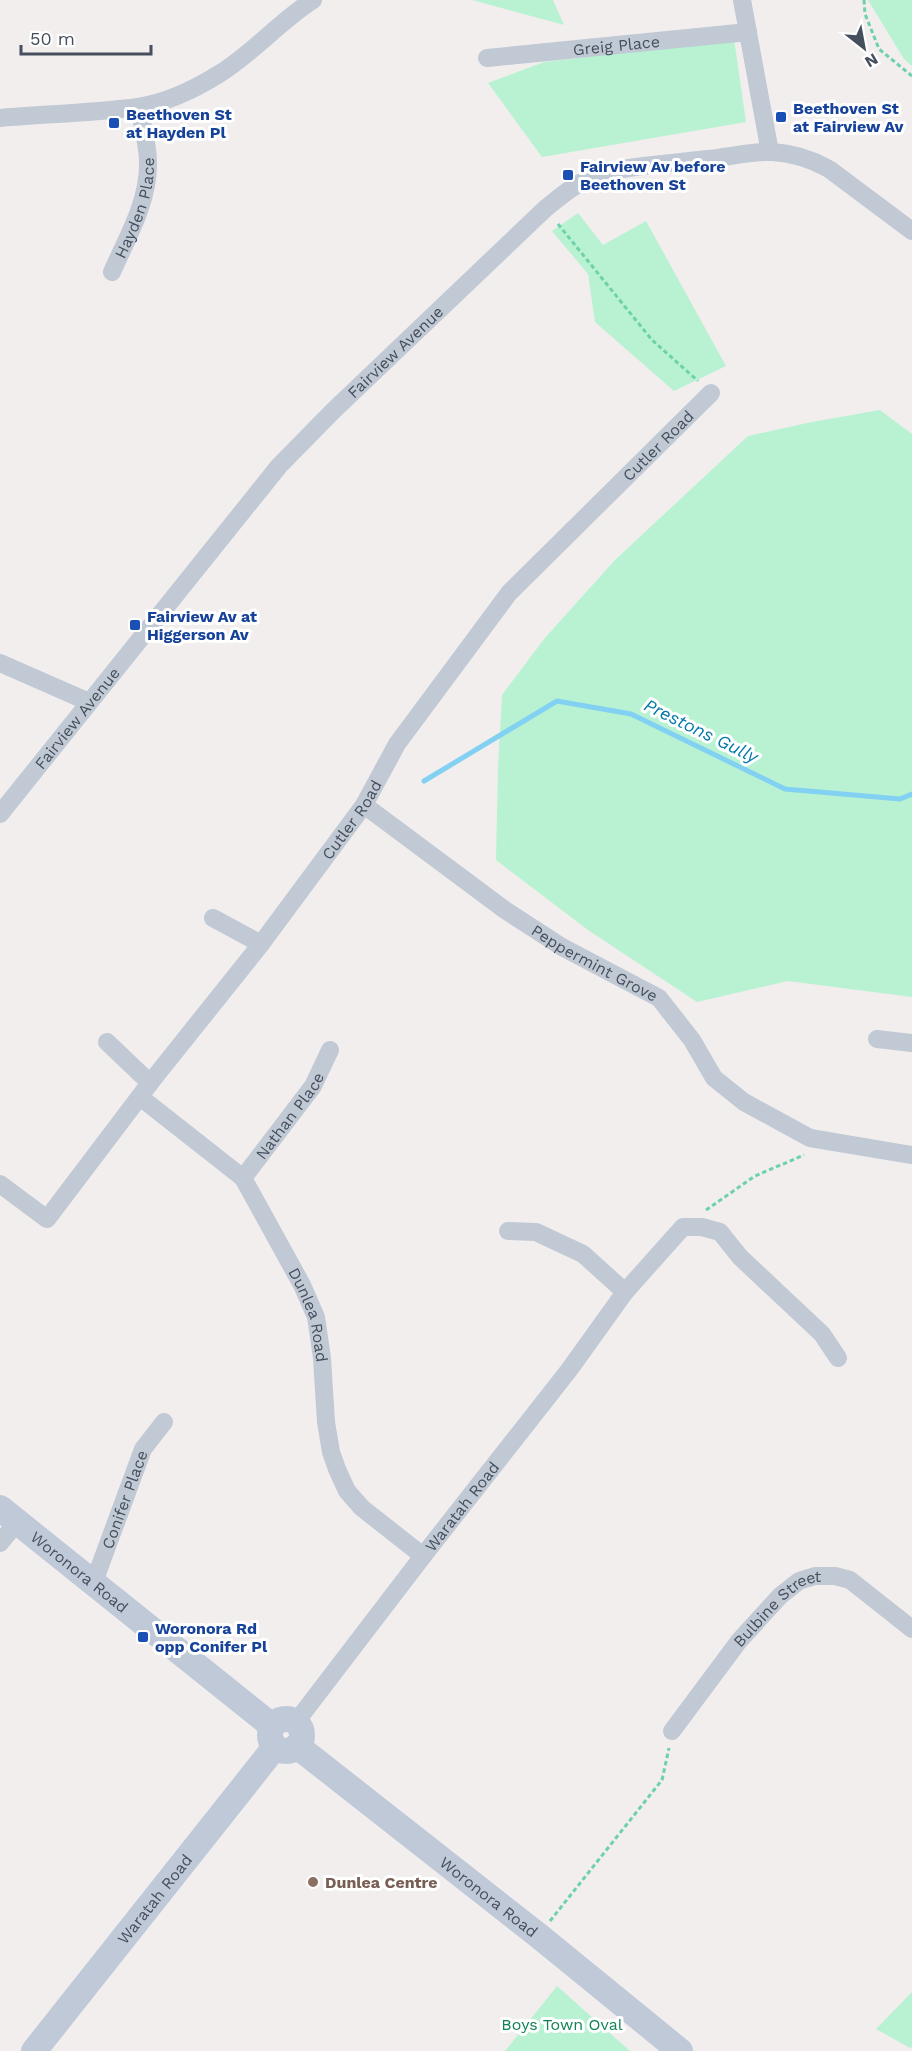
<svg xmlns="http://www.w3.org/2000/svg" width="912" height="2051" font-family="'Work Sans',sans-serif">
  <style>
    .green { fill: #b8f2d3 }
    .lines { fill: none; stroke-linecap: round; stroke-linejoin: round }
    .stream { stroke: #82d1f2; stroke-width: 5 }
    .path { stroke: #6ed2a9; stroke-width: 3; stroke-dasharray: 4.5 3; stroke-linecap: butt }
    .street { stroke: #c0c9d4; stroke-width: 18 }
    .secondary { stroke: #bfc9d8; stroke-width: 26 }
    .transit-dot { fill: #1a4fb4; stroke: #fff; stroke-width: 2 }
    .education-dot { fill: #8d6e63; stroke: #fff; stroke-width: 2 }
    .labels { text-anchor: middle; stroke-width: 6; stroke-linejoin: round; paint-order: stroke }
    .street-label { font-size: 16px; fill: #454f5d; stroke: #fff }
    .transit-label { font-size: 16px; font-weight: bold; fill: #164399; stroke: #fff; text-anchor: start }
    .education-label { font-size: 16px; font-weight: bold; fill: #785e54; stroke: #fff; text-anchor: start }
    .park-label { font-size: 16px; fill: #108353; stroke: #fff }
    .water-label { font-size: 18px; font-style: italic; fill: #037aaa; stroke: #fff }
  </style>
  <rect width="100%" height="100%" fill="#f1eeed"/>
  <!-- green -->
  <g class="green">
    <path d="M472 0H553L564 25Z"/>
    <path d="M868 0H912V66L904 59Z"/>
    <path d="M734 39 746 122 542 157 488 83 544 62Z"/>
    <path d="M578 213 603 245 646 221 726 366 674 391 595 322 588 274 552 231Z"/>
    <path d="M880 410 912 434V997L788 981 697 1002 588 930 496 860 498 768 502 695 544 639 615 560 748 436 812 422Z"/>
    <path d="M557 1986 630 2051H505Z"/>
    <path d="M912 1992V2047L910 2048 876 2029Z"/>
  </g>
  <g class="lines">
    <!-- stream -->
    <path class="stream" d="M424 781 557 701 631 714 785 789 900 799 912 794"/>
    <!-- path -->
    <g class="path">
      <path d="M864 0 865 14 879 49 912 76"/>
      <path d="M558 224 652 340 698 381"/>
      <path d="M706 1210 755 1176 804 1155"/>
      <path d="M550 1921 662 1780 669 1748"/>
    </g>
    <!-- street -->
    <g class="street">
      <path d="M742 0 770 152"/>
      <path id="s1" d="M487 58 748 32"/>
      <path d="M0 118C46 114 93 113 138 107 165 103 195 89 219 74 253 53 279 22 313 0"/>
      <path id="s2" d="M112 272C127 238 149 201 148 162 148 144 142 125 139 107"/>
      <path d="M0 663 89 702"/>
      <path id="s3" d="M364 805 505 910 562 947 659 998 692 1040 714 1078 744 1102 810 1138 912 1155"/>
      <path id="s4" d="M0 814 279 466 333 411 546 208C561 196 576 183 595 176 632 164 671 164 708 159 729 157 751 151 772 152 792 153 811 159 829 169L912 231"/>
      <path d="M213 918 261 944"/>
      <path d="M877 1039 912 1043"/>
      <path d="M107 1042 150 1083"/>
      <path id="s5" d="M140 1097 243 1178 302 1285 316 1317 322 1358 326 1422 331 1452 337 1469 347 1491 362 1508 423 1556"/>
      <path id="s6" d="M243 1178 313 1086 330 1050"/>
      <path id="s7" d="M0 1184 47 1219 150 1083 261 944 364 805 397 744 509 593 711 393"/>
      <path d="M508 1231 536 1232 583 1254 625 1292"/>
      <path d="M0 1543 18 1521"/>
      <path id="s8" d="M94 1582 143 1449 164 1422"/>
      <path id="s9" d="M296 1722 423 1556 569 1370 625 1292 683 1227H702L720 1232 740 1257 822 1334 838 1358"/>
      <path id="s10" d="M672 1731 739 1641 780 1596 799 1581 815 1576H835L850 1580 912 1629"/>
    </g>
    <!-- secondary -->
    <g class="secondary">
      <path id="s11" d="M0 1508 272 1726"/>
      <circle cx="286" cy="1735" r="16"/>
      <path id="s12" d="M297 1746 539 1936 680 2051"/>
      <path id="s13" d="M34 2051 275 1747"/>
    </g>
  </g>
  <!-- markers -->
  <g class="transit-dot">
    <rect x="775" y="111" width="12" height="12" rx="3"/>
    <rect x="108" y="117" width="12" height="12" rx="3"/>
    <rect x="562" y="169" width="12" height="12" rx="3"/>
    <rect x="129" y="619" width="12" height="12" rx="3"/>
    <rect x="137" y="1631" width="12" height="12" rx="3"/>
  </g>
  <circle class="education-dot" cx="313" cy="1882" r="6"/>
  <g class="labels">
    <!-- street labels -->
    <g class="street-label">
      <text dy="6" stroke="none"><textPath href="#s1" startOffset="130">Greig Place</textPath></text>
      <text dy="6" stroke="none"><textPath href="#s2" startOffset="69">Hayden Place</textPath></text>
      <text dy="6" stroke="none"><textPath href="#s4" startOffset="609">Fairview Avenue</textPath></text>
      <text dy="6" stroke="none"><textPath href="#s7" startOffset="1047">Cutler Road</textPath></text>
      <text dy="6" stroke="none"><textPath href="#s4" startOffset="123">Fairview Avenue</textPath></text>
      <text dy="6" stroke="none"><textPath href="#s7" startOffset="561">Cutler Road</textPath></text>
      <text dy="6" stroke="none"><textPath href="#s3" startOffset="280">Peppermint Grove</textPath></text>
      <text dy="6" stroke="none"><textPath href="#s6" startOffset="78">Nathan Place</textPath></text>
      <text dy="6" stroke="none"><textPath href="#s5" startOffset="284">Dunlea Road</textPath></text>
      <text dy="6" stroke="none"><textPath href="#s8" startOffset="88">Conifer Place</textPath></text>
      <text dy="6" stroke="none"><textPath href="#s9" startOffset="272">Waratah Road</textPath></text>
      <text dy="6" stroke="none"><textPath href="#s11" startOffset="102">Woronora Road</textPath></text>
      <text dy="6" stroke="none"><textPath href="#s10" startOffset="164">Bulbine Street</textPath></text>
      <text dy="6" stroke="none"><textPath href="#s12" startOffset="244">Woronora Road</textPath></text>
      <text dy="6" stroke="none"><textPath href="#s13" startOffset="194">Waratah Road</textPath></text>
    </g>
    <!-- transit labels -->
    <g class="transit-label">
      <text x="793" y="114">Beethoven St<tspan x="793" dy="18">at Fairview Av</tspan></text>
      <text x="126" y="120">Beethoven St<tspan x="126" dy="18">at Hayden Pl</tspan></text>
      <text x="580" y="172">Fairview Av before<tspan x="580" dy="18">Beethoven St</tspan></text>
      <text x="147" y="622">Fairview Av at<tspan x="147" dy="18">Higgerson Av</tspan></text>
      <text x="155" y="1634">Woronora Rd<tspan x="155" dy="18">opp Conifer Pl</tspan></text>
    </g>
    <!-- education labels -->
    <g class="education-label">
      <text x="325" y="1888">Dunlea Centre</text>
    </g>
    <!-- park labels -->
    <g class="park-label">
      <text x="562" y="2030">Boys Town Oval</text>
    </g>
    <!-- water labels -->
    <g class="water-label">
      <text transform="translate(701 731) rotate(26)" y="6">Prestons Gully</text>
    </g>
  </g>
  <!-- north arrow -->
  <g transform="translate(864 48) rotate(149)" stroke="#ffffff" stroke-width="4.5" paint-order="stroke">
  <path d="M0-4.5L10 22L0 15L-10 22Z" fill="#454f5d"/>
  <text y="-9" font-size="16" font-weight="bold" text-anchor="middle" fill="#454f5d">N</text>
  </g>
  <!-- scale -->
  <path d="M21 45v9h130v-9" fill="none" stroke="#454f5d" stroke-width="3"/>
  <text x="30" y="45" font-size="18" fill="#454f5d" stroke="#ffffff" stroke-width="4.5" paint-order="stroke">50 m</text>
</svg>
